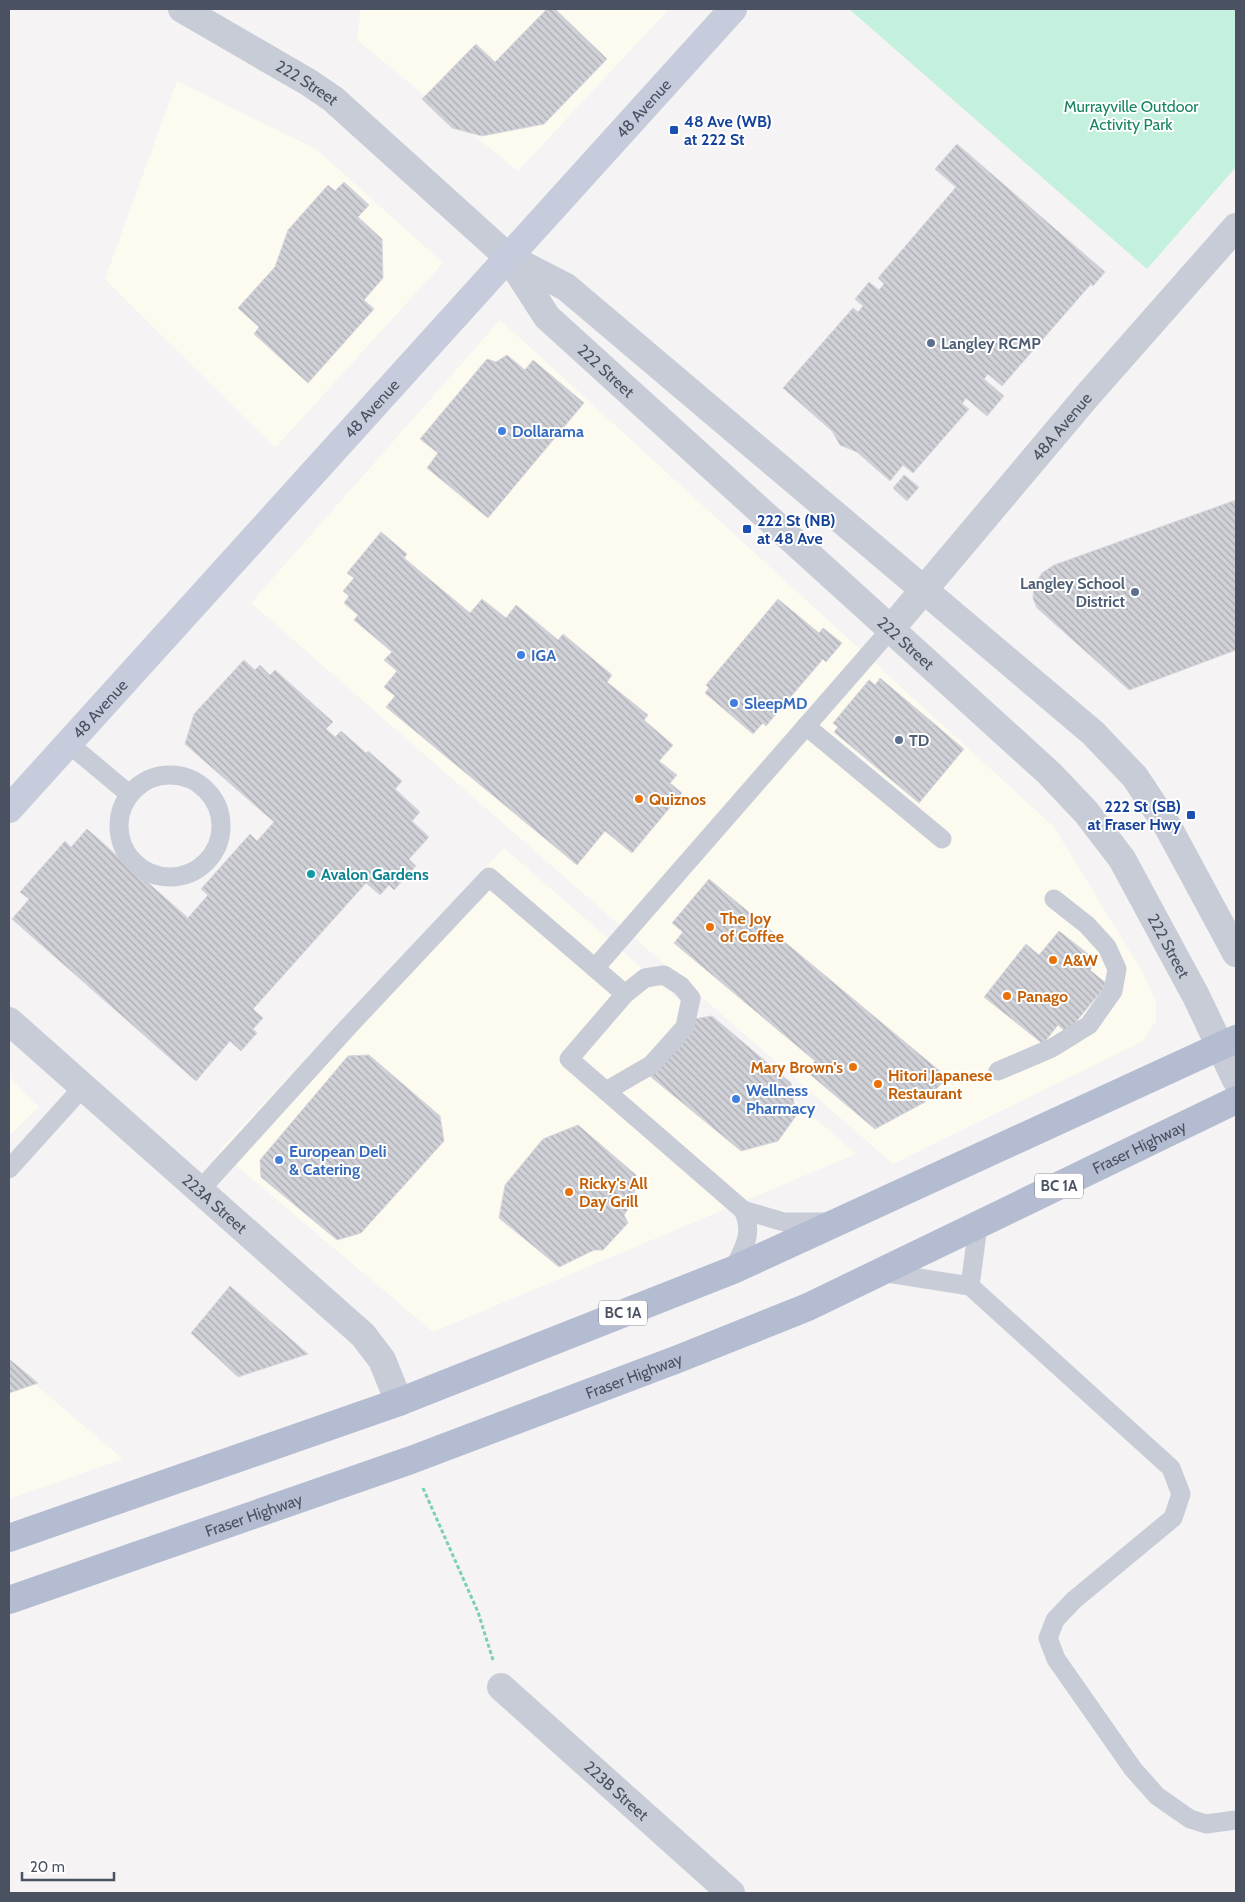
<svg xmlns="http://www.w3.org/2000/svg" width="1245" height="1902" font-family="Cabin,sans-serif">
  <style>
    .commercial { fill: #fdfbef }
    .green { fill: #c3f1dd }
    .building { fill: url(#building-back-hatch); stroke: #d7d7de }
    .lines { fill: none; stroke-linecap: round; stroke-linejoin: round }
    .path { stroke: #7ad0b5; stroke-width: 3; stroke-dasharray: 4 2.5; stroke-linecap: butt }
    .service { stroke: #c7ccd7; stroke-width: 19 }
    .minor { stroke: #c7ccd7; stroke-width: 28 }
    .tertiary { stroke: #c7ccd7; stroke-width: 28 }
    .secondary { stroke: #c6ccdb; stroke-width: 28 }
    .primary { stroke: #b3bcd1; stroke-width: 28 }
    .transit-dot { fill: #1a4fb4; stroke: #fff; stroke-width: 2 }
    .service-dot { fill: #5c6f8a; stroke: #fff; stroke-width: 2 }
    .shop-dot { fill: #3f7fe0; stroke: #fff; stroke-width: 2 }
    .food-dot { fill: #e8710a; stroke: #fff; stroke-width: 2 }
    .culture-dot { fill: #0f9aa8; stroke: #fff; stroke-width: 2 }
    .labels { text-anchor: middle; stroke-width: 4; stroke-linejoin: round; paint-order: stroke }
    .shield { fill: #fff; stroke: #808690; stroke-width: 1 }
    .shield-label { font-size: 15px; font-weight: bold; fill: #4a5261 }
    .street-label { font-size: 16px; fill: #4a5261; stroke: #fff }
    .park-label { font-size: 16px; fill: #178562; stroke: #fff }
    .transit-label { font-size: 16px; font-weight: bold; fill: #164399; stroke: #fff; text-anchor: start }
    .service-label { font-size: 16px; font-weight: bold; fill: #4e5e75; stroke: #fff; text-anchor: start }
    .shop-label { font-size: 16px; font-weight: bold; fill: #366cbe; stroke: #fff; text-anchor: start }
    .food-label { font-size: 16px; font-weight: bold; fill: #c56008; stroke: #fff; text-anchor: start }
    .culture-label { font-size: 16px; font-weight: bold; fill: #0d838f; stroke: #fff; text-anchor: start }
  </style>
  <defs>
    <pattern id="building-back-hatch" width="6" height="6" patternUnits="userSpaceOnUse" patternTransform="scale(1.25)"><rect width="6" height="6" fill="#cfd1d7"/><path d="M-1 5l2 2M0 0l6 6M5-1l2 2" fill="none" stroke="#aaacb2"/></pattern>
  </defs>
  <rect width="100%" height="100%" fill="#f5f3f3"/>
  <!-- commercial -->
  <g class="commercial">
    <path d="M361 9H669L518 171 357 40Z"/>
    <path d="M177 81 316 149 443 263 275 448 105 279Z"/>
    <path d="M500 320 1054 827 1145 976 1156 1003V1021L1143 1041 893 1164 251 603Z"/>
    <path d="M504 848 856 1154 433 1332 219 1151Z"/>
    <path d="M9 1076 39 1107 9 1136Z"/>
    <path d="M9 1362 123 1459 9 1499Z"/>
  </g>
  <!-- green -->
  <path class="green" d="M849 9H1236V167L1147 269Z"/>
  <!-- building -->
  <g class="building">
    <path d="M547 9H555L607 59 544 124 482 136 452 128 422 99 476 44 495 62Z"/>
    <path d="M957 144 1105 272 1093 286 1091 284 1002 386 988 374 984 379 1004 396 987 416 966 398 962 404 969 409 913 473 903 465 890 481 857 452 840 445 832 431 783 388 853 308 858 312 863 306 855 299 869 282 879 290 884 284 878 278 956 187 935 169Z"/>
    <path d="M344 182 369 205 358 217 382 239 383 278 364 300 374 309 308 383 254 334 259 327 238 308 275 267 288 230 328 185 335 191Z"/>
    <path d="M507 355 525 370 533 360 584 403 488 518 427 468 438 453 420 439 487 359 496 362Z"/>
    <path d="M904 475 919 487 907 501 893 488Z"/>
    <path d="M1236 500V650L1129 690 1037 608 1033 598 1034 585 1042 573 1054 565Z"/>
    <path d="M381 532 407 554 404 558 470 613 482 599 506 618 516 605 558 640 563 634 612 675 607 682 648 715 644 720 673 745 659 761 677 775 670 783 682 793 632 853 605 831 577 865 386 707 395 696 384 687 397 671 384 660 392 652 354 620 358 615 344 603 349 596 343 591 354 578 347 573Z"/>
    <path d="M778 599 819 633 823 628 842 643 826 662 823 659 766 726 763 723 753 734 705 693 709 688 706 685Z"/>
    <path d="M244 660 255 670 260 665 270 675 275 670 333 722 326 729 335 737 341 731 366 753 368 751 402 781 395 789 420 812 412 821 429 837 409 859 416 866 394 890 389 885 380 895 366 883 253 1009 263 1018 253 1029 257 1033 241 1051 230 1041 196 1081 12 919 29 899 20 892 65 841 71 847 87 829 188 918 208 895 201 889 250 834 257 841 274 822 185 744 194 714Z"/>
    <path d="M880 678 964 749 919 803 834 732 838 727 833 723 869 680 875 685Z"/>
    <path d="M709 879 947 1077 925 1102 875 1129 806 1071 815 1061 674 943 683 932 672 923Z"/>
    <path d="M1059 931 1097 961 1090 970 1107 984 1067 1033 1058 1025 1043 1044 984 997 1026 944 1039 955Z"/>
    <path d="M712 1016 791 1083 796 1116 778 1141 741 1151 651 1077 647 1058 680 1021Z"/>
    <path d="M369 1055 440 1116 444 1141 361 1233 337 1240 261 1177 260 1160 348 1056Z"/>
    <path d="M578 1125 636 1175 634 1200 624 1215 628 1223 603 1250H594L559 1267 499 1218 505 1185 543 1139Z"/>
    <path d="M230 1286 308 1354 238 1377 191 1333Z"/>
    <path d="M9 1359 38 1383 9 1393Z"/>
  </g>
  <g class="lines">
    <!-- path -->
    <path class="path" d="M423 1488 478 1612 493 1660"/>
    <!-- service -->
    <g class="service">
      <path d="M806 726 942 839"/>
      <path d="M68 743 129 794"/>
      <circle cx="170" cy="826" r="51"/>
      <path d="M595 968 890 630"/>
      <path d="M998 1071 1052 1048 1089 1025 1113 991 1117 969 1107 947 1087 925 1054 899"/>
      <path d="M606 1091 651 1065 685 1027 691 998 681 986 664 975 645 978 625 994"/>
      <path d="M9 1169 83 1087"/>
      <path d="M200 1190 347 1028 489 877 625 994 569 1059 743 1210C754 1233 744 1248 733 1270"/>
      <path d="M743 1210 784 1222H829"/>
      <path d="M881 1272 970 1286 1171 1468 1181 1494 1173 1518 1074 1600 1055 1620 1048 1638 1056 1659 1133 1769 1157 1796 1190 1819 1206 1824 1236 1820"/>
      <path d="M970 1286 978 1226"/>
    </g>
    <!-- minor -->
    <g class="minor">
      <path id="s1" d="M890 630 1087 396 1236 227"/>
      <path id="s2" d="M9 1021 363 1335 382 1360 399 1402"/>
      <path id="s3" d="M501 1687 731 1893"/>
    </g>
    <!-- tertiary -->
    <g class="tertiary">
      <path id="s4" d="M182 9 308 82 333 99 508 257 566 287 1093 733 1135 777 1168 827 1236 953"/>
      <path id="s5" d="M509 258 547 317 1049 773 1086 812 1122 859 1196 996 1236 1080"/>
    </g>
    <!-- secondary -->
    <path class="secondary" id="s6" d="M9 809 733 9"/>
    <!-- primary -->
    <g class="primary">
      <path d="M9 1538 399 1402 733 1270 1236 1039"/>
      <path id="s7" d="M9 1600 411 1460 678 1359 808 1307 1236 1100"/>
    </g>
  </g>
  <!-- markers -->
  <g class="transit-dot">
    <rect x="669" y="125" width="10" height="10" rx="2.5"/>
    <rect x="742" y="524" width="10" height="10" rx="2.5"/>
    <rect x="1186" y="810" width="10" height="10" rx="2.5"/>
  </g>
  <g class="service-dot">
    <circle cx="931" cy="343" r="5"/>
    <circle cx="1135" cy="592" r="5"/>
    <circle cx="899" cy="740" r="5"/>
  </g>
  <g class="shop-dot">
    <circle cx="502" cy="431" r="5"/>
    <circle cx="521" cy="655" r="5"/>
    <circle cx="734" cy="703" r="5"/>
    <circle cx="736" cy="1099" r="5"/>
    <circle cx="279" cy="1160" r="5"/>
  </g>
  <g class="food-dot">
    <circle cx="639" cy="799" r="5"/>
    <circle cx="710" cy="927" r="5"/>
    <circle cx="1053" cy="960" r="5"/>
    <circle cx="1007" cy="996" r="5"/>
    <circle cx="853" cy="1067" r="5"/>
    <circle cx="878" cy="1084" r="5"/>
    <circle cx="569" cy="1192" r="5"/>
  </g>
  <circle class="culture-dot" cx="311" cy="874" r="5"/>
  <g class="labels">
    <!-- shield labels -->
    <g class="shield">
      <rect x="1035" y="1173.5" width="48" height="25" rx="4"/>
      <rect x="599" y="1300.5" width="48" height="25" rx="4"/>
    </g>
    <g class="shield-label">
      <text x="1059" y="1191">BC 1A</text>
      <text x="623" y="1318">BC 1A</text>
    </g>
    <!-- street labels -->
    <g class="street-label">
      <text dy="6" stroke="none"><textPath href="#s4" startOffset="145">222 Street</textPath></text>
      <text dy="6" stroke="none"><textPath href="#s6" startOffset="945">48 Avenue</textPath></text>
      <text dy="6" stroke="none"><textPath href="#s5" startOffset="150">222 Street</textPath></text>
      <text dy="6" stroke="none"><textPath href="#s6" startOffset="540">48 Avenue</textPath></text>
      <text dy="6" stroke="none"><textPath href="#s1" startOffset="266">48A Avenue</textPath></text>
      <text dy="6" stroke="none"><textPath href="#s5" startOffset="555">222 Street</textPath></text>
      <text dy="6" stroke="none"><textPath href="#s6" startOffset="135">48 Avenue</textPath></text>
      <text dy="6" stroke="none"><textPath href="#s5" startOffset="960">222 Street</textPath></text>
      <text dy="6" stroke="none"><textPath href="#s7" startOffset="1219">Fraser Highway</textPath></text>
      <text dy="6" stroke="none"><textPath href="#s2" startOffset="275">223A Street</textPath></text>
      <text dy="6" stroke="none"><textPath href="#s7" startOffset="664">Fraser Highway</textPath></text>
      <text dy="6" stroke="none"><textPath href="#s7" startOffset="259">Fraser Highway</textPath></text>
      <text dy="6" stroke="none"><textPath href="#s3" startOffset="155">223B Street</textPath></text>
    </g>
    <!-- park labels -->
    <g class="park-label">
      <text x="1131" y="112">Murrayville Outdoor<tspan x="1131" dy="18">Activity Park</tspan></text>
    </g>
    <!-- transit labels -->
    <g class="transit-label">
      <text x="684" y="127">48 Ave (WB)<tspan x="684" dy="18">at 222 St</tspan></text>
      <text x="757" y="526">222 St (NB)<tspan x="757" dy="18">at 48 Ave</tspan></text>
      <text x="1181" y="812" text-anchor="end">222 St (SB)<tspan x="1181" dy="18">at Fraser Hwy</tspan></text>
    </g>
    <!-- service labels -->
    <g class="service-label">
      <text x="941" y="349">Langley RCMP</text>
      <text x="1125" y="589" text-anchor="end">Langley School<tspan x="1125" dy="18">District</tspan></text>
      <text x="909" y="746">TD</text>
    </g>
    <!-- shop labels -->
    <g class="shop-label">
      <text x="512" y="437">Dollarama</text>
      <text x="531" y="661">IGA</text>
      <text x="744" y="709">SleepMD</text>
      <text x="746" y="1096">Wellness<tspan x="746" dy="18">Pharmacy</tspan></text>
      <text x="289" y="1157">European Deli<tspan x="289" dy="18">&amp; Catering</tspan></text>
    </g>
    <!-- food labels -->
    <g class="food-label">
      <text x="649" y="805">Quiznos</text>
      <text x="720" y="924">The Joy<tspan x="720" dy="18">of Coffee</tspan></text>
      <text x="1063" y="966">A&amp;W</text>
      <text x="1017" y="1002">Panago</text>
      <text x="843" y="1073" text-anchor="end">Mary Brown's</text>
      <text x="888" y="1081">Hitori Japanese<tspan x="888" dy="18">Restaurant</tspan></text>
      <text x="579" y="1189">Ricky's All<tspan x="579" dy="18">Day Grill</tspan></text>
    </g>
    <!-- culture labels -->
    <g class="culture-label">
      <text x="321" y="880">Avalon Gardens</text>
    </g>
  </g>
  <!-- border -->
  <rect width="1245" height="1902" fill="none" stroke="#4a5261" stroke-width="20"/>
  <!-- scale -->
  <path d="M22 1872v8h92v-8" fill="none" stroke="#4a5261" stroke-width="2.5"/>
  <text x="30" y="1872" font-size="15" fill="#4a5261" stroke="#ffffff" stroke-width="4" paint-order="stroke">20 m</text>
</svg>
